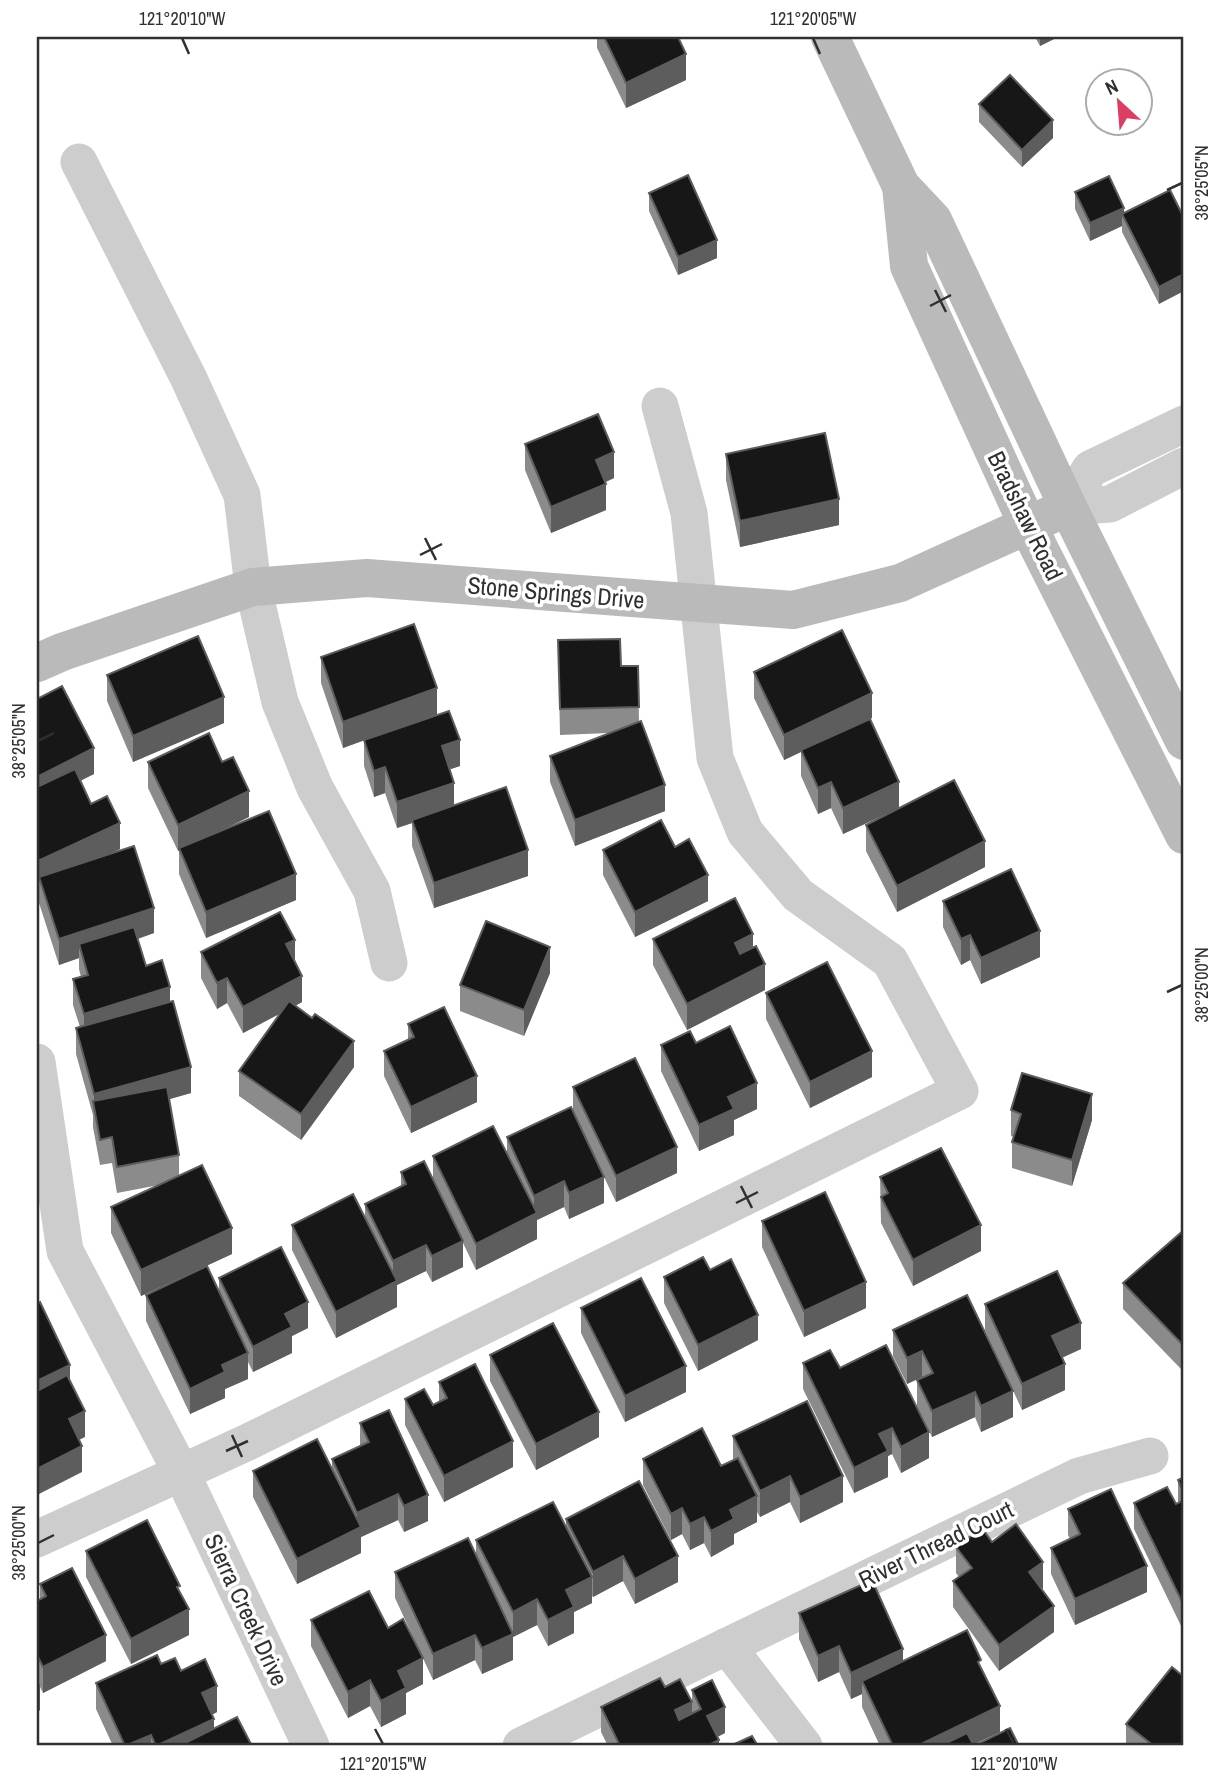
<svg xmlns="http://www.w3.org/2000/svg" width="1221" height="1783" font-family="'Archivo Narrow',sans-serif">
  <style>
    .lines { fill: none; stroke-linecap: round; stroke-linejoin: round }
    .street { stroke: #cdcdcd; stroke-width: 37 }
    .secondary { stroke: #bababa; stroke-width: 38 }
    .wall { fill: #8b8b8b }
    .shaded-wall { fill: #5d5d5d }
    .building { fill: #171717; stroke: #5d5d5d; stroke-width: 2 }
    .ticks { fill: none; stroke: #303030; stroke-width: 2.5 }
    .labels { text-anchor: middle; stroke-width: 7; stroke-linejoin: round; paint-order: stroke }
    .street-label { font-size: 24px; fill: #303030; stroke: #fff }
    .neatline { fill: none; stroke: #303030; stroke-width: 2.5 }
    .ticks-label { font-size: 18px; text-anchor: middle; fill: #303030 }
  </style>
  <rect width="100%" height="100%" fill="#fff"/>
  <g class="lines">
    <!-- street -->
    <g class="street">
      <path d="M79 162 189 379 242 495 253 587 280 702 315 788 372 891 389 963"/>
      <path d="M1068 507 1090 469 1184 424"/>
      <path d="M1068 507 1110 504 1184 466"/>
      <path d="M37 1062 65 1251 181 1472 311 1746"/>
      <path d="M37 1539 248 1442 960 1091 890 961 798 895 745 832 715 758 689 513 660 406"/>
      <path d="M727 1646 804 1746"/>
      <path d="M521 1746 1079 1476 1150 1456"/>
    </g>
    <!-- secondary -->
    <g class="secondary">
      <path d="M830 37 901 186 933 220 1068 507 1184 741"/>
      <path d="M901 186 909 266 1028 526 1184 835"/>
      <path d="M37 663 62 652 253 587 367 578 793 610 900 583 1068 507"/>
    </g>
  </g>
  <!-- wall -->
  <g class="wall">
    <path d="M597 37H678L686 80 626 108 597 48Z"/>
    <path d="M1035 37H1058L1040 46Z"/>
    <path d="M979 104 1053 138 1022 167 979 122Z"/>
    <path d="M1170 190 1159 304 1122 232V226L1090 241 1075 209V192L1124 214Z"/>
    <path d="M649 193 717 258 678 275 649 211Z"/>
    <path d="M525 444 614 478 606 482V510L551 533 525 470Z"/>
    <path d="M726 454 839 525 740 547 726 480Z"/>
    <path d="M558 640 621 666H638L639 722 665 811 575 846 550 782V756L609 733 560 735Z"/>
    <path d="M321 657 437 714 460 766 450 769 454 805 528 876 434 908 412 846V823L397 828 385 793 374 797 364 766V740L343 748 321 683Z"/>
    <path d="M754 672 872 718 870 719 899 808 843 834 831 808 818 814 801 776V752L784 760 754 698Z"/>
    <path d="M107 675 224 723 133 762 107 701Z"/>
    <path d="M37 699 94 774 80 780 91 804 120 849 106 855 154 933 138 939 146 966 170 1002 191 1093 169 1099 179 1155V1176L232 1254 141 1296 111 1233V1207L159 1185 117 1193 112 1163 100 1165 93 1127V1115L76 1054V1028L80 1027 73 1005V979L81 977 79 969V958L59 965 39 903V886L37 884Z"/>
    <path d="M148 762H222L249 817 213 834 296 900 206 938 179 874V850L178 851 148 788Z"/>
    <path d="M866 825 985 867 897 912 866 851Z"/>
    <path d="M603 850 708 901 635 937 603 875Z"/>
    <path d="M943 901 1040 957 981 984 970 960 961 965 943 927Z"/>
    <path d="M653 939 753 947 765 990 687 1030 653 965Z"/>
    <path d="M201 952 295 962 302 1002 295 1006 354 1067 301 1140 239 1096V1071L279 1014 243 1033 227 1003 217 1009 201 978Z"/>
    <path d="M550 973 524 1036 460 1011V985Z"/>
    <path d="M766 993 872 1077 810 1108 766 1019Z"/>
    <path d="M408 1024 477 1102 411 1133 384 1076V1051L408 1040Z"/>
    <path d="M696 1043 757 1109 734 1120V1135L699 1151 661 1071V1045Z"/>
    <path d="M573 1087 677 1173 616 1202 593 1154 604 1203 569 1219 564 1207 537 1220V1239L476 1270 463 1243V1267L432 1282 426 1271 397 1285V1307L336 1338 292 1250V1225L365 1218V1204L401 1186V1172L433 1179V1156L507 1152V1137L573 1112Z"/>
    <path d="M1011 1110 1092 1120 1072 1186 1012 1168V1142L1014 1137 1011 1136Z"/>
    <path d="M880 1177 981 1251 913 1286 881 1223Z"/>
    <path d="M762 1221 866 1308 804 1337 762 1247Z"/>
    <path d="M1184 1230V1367L1181 1369 1123 1309V1283Z"/>
    <path d="M710 1270 758 1340 698 1371 664 1303V1277Z"/>
    <path d="M219 1278 308 1328 292 1336V1353L253 1372 248 1362V1379L225 1389V1398L190 1414 146 1321V1295L219 1292Z"/>
    <path d="M985 1304 1081 1349 1062 1358 1065 1390 1022 1410 985 1330Z"/>
    <path d="M581 1308 686 1392 625 1422 581 1333Z"/>
    <path d="M893 1330 1013 1417 981 1432 975 1417 932 1437 917 1406V1380L923 1378 922 1377 907 1384 893 1356Z"/>
    <path d="M490 1355 599 1437 536 1470 490 1381Z"/>
    <path d="M803 1363 840 1368 929 1458 901 1473 892 1454 888 1456V1477L854 1493 803 1389Z"/>
    <path d="M439 1382 513 1467 444 1502 405 1425V1399L433 1405 439 1402Z"/>
    <path d="M360 1423 428 1521 404 1532 398 1520 361 1537V1553L297 1584 253 1497V1471L332 1469V1459L360 1446Z"/>
    <path d="M733 1436 843 1502 800 1523 790 1502 760 1517 757 1512V1522L734 1534V1544L711 1557 704 1543 690 1550 682 1534 671 1540 643 1485V1459L721 1466 733 1460Z"/>
    <path d="M1184 1477V1632L1134 1529V1503L1176 1504 1178 1503V1480Z"/>
    <path d="M1068 1509 1147 1592 1075 1625 1051 1574V1548L1070 1539 1068 1535Z"/>
    <path d="M566 1519 678 1582 635 1604 623 1581 593 1597 592 1596V1603L574 1612V1633L548 1646 537 1625 513 1637V1660L482 1674 475 1660 433 1680 395 1598V1572L476 1555V1540L566 1526Z"/>
    <path d="M956 1547 1043 1588 1042 1589 1054 1632 999 1671 953 1607V1581L959 1577 956 1573Z"/>
    <path d="M86 1551 180 1592 189 1635 131 1664 86 1577Z"/>
    <path d="M40 1584 106 1661 43 1693 40 1687V1710L37 1712V1601L40 1599Z"/>
    <path d="M799 1613 903 1661 981 1668 1000 1732 973 1745 974 1746H1019H880L862 1707V1694L851 1699 839 1672 818 1682 799 1639Z"/>
    <path d="M311 1620 388 1628 423 1684 406 1693V1714L381 1727 370 1706 348 1718 311 1646Z"/>
    <path d="M161 1664 181 1671 217 1712 212 1715 214 1729 252 1746H113L96 1709V1683Z"/>
    <path d="M665 1687 692 1714V1690L725 1733 717 1737 719 1746H608L601 1732V1707Z"/>
    <path d="M1126 1724 1184 1746H1126Z"/>
  </g>
  <!-- shaded-wall -->
  <g class="shaded-wall">
    <path d="M1040 37H1058L1040 46Z"/>
    <path d="M686 54V80L626 108V83Z"/>
    <path d="M1053 120V138L1022 167V150Z"/>
    <path d="M1124 208V218L1122 214V226L1090 241V223Z"/>
    <path d="M717 240V258L678 275V257Z"/>
    <path d="M1184 274V291L1159 304V287Z"/>
    <path d="M614 452V478L596 486V460Z"/>
    <path d="M606 484V510L551 533V507Z"/>
    <path d="M839 499V525L740 547V521Z"/>
    <path d="M437 688V714L343 748V722Z"/>
    <path d="M872 693V718L784 760V735Z"/>
    <path d="M224 697V723L133 762V736Z"/>
    <path d="M460 740V766L442 772V746Z"/>
    <path d="M94 748V774L37 803V777Z"/>
    <path d="M385 767V793L374 797V771Z"/>
    <path d="M831 782V808L818 814V788Z"/>
    <path d="M899 782V808L843 834V808Z"/>
    <path d="M454 783V808L412 820V823L397 828V802Z"/>
    <path d="M665 785V811L575 846V820Z"/>
    <path d="M249 791V817L178 851V825Z"/>
    <path d="M120 823V849L42 885 39 877 38 887V861Z"/>
    <path d="M985 841V867L897 912V886Z"/>
    <path d="M528 850V876L434 908V883Z"/>
    <path d="M296 874V900L206 938V912Z"/>
    <path d="M708 875V901L635 937V912Z"/>
    <path d="M154 908V933L83 957 79 944V958L59 965V939Z"/>
    <path d="M1040 931V957L981 984V958Z"/>
    <path d="M753 934V960L735 969V943Z"/>
    <path d="M970 935V960L961 965V939Z"/>
    <path d="M295 940V966L286 944Z"/>
    <path d="M550 947V973L524 1036V1010Z"/>
    <path d="M765 964V990L687 1030V1004Z"/>
    <path d="M302 976V1002L243 1033V1007Z"/>
    <path d="M227 978V1003L217 1009V983Z"/>
    <path d="M170 987V1013L84 1040V1014Z"/>
    <path d="M354 1041V1067L301 1140V1114Z"/>
    <path d="M872 1051V1077L810 1108V1082Z"/>
    <path d="M191 1067V1093L97 1120 94 1108V1094Z"/>
    <path d="M477 1076V1102L411 1133V1107Z"/>
    <path d="M757 1083V1109L734 1120V1135L699 1151V1125L728 1097Z"/>
    <path d="M1092 1094V1120L1072 1186V1160Z"/>
    <path d="M677 1147V1173L616 1202V1176Z"/>
    <path d="M604 1177V1203L569 1219V1193Z"/>
    <path d="M564 1181V1207L537 1220V1239L476 1270V1244L534 1215V1196Z"/>
    <path d="M981 1225V1251L913 1286V1260Z"/>
    <path d="M232 1228V1254L141 1296V1270Z"/>
    <path d="M463 1241V1267L432 1282V1256Z"/>
    <path d="M426 1245V1271L397 1285V1307L336 1338V1312L393 1283V1261Z"/>
    <path d="M866 1282V1308L804 1337V1311Z"/>
    <path d="M308 1302V1328L292 1336V1353L253 1372V1347L285 1314Z"/>
    <path d="M758 1315V1340L698 1371V1345Z"/>
    <path d="M1081 1323V1349L1052 1362V1336Z"/>
    <path d="M1184 1341V1367L1181 1369V1343Z"/>
    <path d="M922 1351V1377L907 1384V1358Z"/>
    <path d="M248 1353V1379L225 1389V1398L190 1414V1389L222 1365Z"/>
    <path d="M1065 1364V1390L1022 1410V1384Z"/>
    <path d="M70 1365V1391L37 1407V1381Z"/>
    <path d="M686 1366V1392L625 1422V1396Z"/>
    <path d="M1013 1391V1417L981 1432V1406Z"/>
    <path d="M975 1392V1417L932 1437V1411Z"/>
    <path d="M85 1411V1437L69 1445V1419Z"/>
    <path d="M599 1412V1437L536 1470V1444Z"/>
    <path d="M892 1428V1454L888 1456V1477L854 1493V1468L879 1434Z"/>
    <path d="M929 1432V1458L901 1473V1447Z"/>
    <path d="M513 1441V1467L444 1502V1476Z"/>
    <path d="M82 1446V1472L37 1495V1469Z"/>
    <path d="M790 1476V1502L760 1517V1491Z"/>
    <path d="M843 1476V1502L800 1523V1497Z"/>
    <path d="M398 1494V1520L361 1537V1553L297 1584V1559L357 1529V1513Z"/>
    <path d="M428 1495V1521L404 1532V1506Z"/>
    <path d="M757 1496V1522L734 1534V1544L711 1557V1531L730 1510Z"/>
    <path d="M682 1508V1534L671 1540V1514Z"/>
    <path d="M704 1517V1543L690 1550V1524Z"/>
    <path d="M623 1556V1581L593 1597V1572Z"/>
    <path d="M678 1556V1582L635 1604V1579Z"/>
    <path d="M1043 1562V1588L1029 1598V1572Z"/>
    <path d="M1147 1566V1592L1075 1625V1599Z"/>
    <path d="M592 1577V1603L574 1612V1633L548 1646V1620L566 1590Z"/>
    <path d="M537 1599V1625L513 1637V1660L482 1674V1648L513 1634V1612Z"/>
    <path d="M1054 1606V1632L999 1671V1645Z"/>
    <path d="M189 1609V1635L131 1664V1639Z"/>
    <path d="M106 1635V1661L43 1693V1667Z"/>
    <path d="M475 1635V1660L433 1680V1654Z"/>
    <path d="M839 1646V1672L818 1682V1656Z"/>
    <path d="M903 1649V1675L862 1681V1694L851 1699V1673Z"/>
    <path d="M423 1658V1684L406 1693V1714L381 1727V1701L398 1671Z"/>
    <path d="M370 1680V1706L348 1718V1692Z"/>
    <path d="M40 1684V1710L37 1712V1686Z"/>
    <path d="M217 1686V1712L202 1719V1693Z"/>
    <path d="M692 1702V1728L675 1736V1710Z"/>
    <path d="M1000 1706V1732L970 1746H917Z"/>
    <path d="M725 1707V1733L707 1742V1716Z"/>
    <path d="M214 1719V1745L212 1746H156Z"/>
    <path d="M151 1735V1746H126Z"/>
    <path d="M719 1740V1746H707Z"/>
  </g>
  <!-- building -->
  <g class="building">
    <path d="M604 37H678L686 54 626 83Z"/>
    <path d="M1010 75 1053 120 1022 150 979 104Z"/>
    <path d="M688 175 717 240 678 257 649 193Z"/>
    <path d="M1109 176 1124 208 1090 223 1075 192Z"/>
    <path d="M1170 190 1184 218V274L1159 287 1122 214Z"/>
    <path d="M598 414 614 452 596 460 606 484 551 507 525 444Z"/>
    <path d="M825 433 839 499 740 521 726 454Z"/>
    <path d="M414 624 437 688 343 722 321 657Z"/>
    <path d="M842 630 872 693 784 735 754 672Z"/>
    <path d="M198 636 224 697 133 736 107 675Z"/>
    <path d="M620 639 621 666H638L639 707 560 709 558 640Z"/>
    <path d="M62 686 94 748 37 777V699Z"/>
    <path d="M449 711 460 740 442 746 454 783 397 802 385 767 374 771 364 740Z"/>
    <path d="M870 719 899 782 843 808 831 782 818 788 801 750Z"/>
    <path d="M641 721 665 785 575 820 550 756Z"/>
    <path d="M209 733 222 762 233 757 249 791 178 825 148 762Z"/>
    <path d="M75 769 91 804 107 796 120 823 38 861 37 858V787Z"/>
    <path d="M954 780 985 841 897 886 866 825Z"/>
    <path d="M506 787 528 850 434 883 412 820Z"/>
    <path d="M269 811 296 874 206 912 179 848Z"/>
    <path d="M661 820 675 847 689 839 708 875 635 912 603 850Z"/>
    <path d="M134 846 154 908 59 939 39 877Z"/>
    <path d="M1011 869 1040 931 981 958 970 935 961 939 943 901Z"/>
    <path d="M735 898 753 934 735 943 740 954 756 946 765 964 687 1004 653 939Z"/>
    <path d="M280 912 295 940 286 944 302 976 243 1007 227 978 217 983 201 952Z"/>
    <path d="M486 921 550 947 524 1010 460 985Z"/>
    <path d="M134 927 146 966 162 960 170 987 84 1014 73 979 88 975 79 944Z"/>
    <path d="M827 962 872 1051 810 1082 766 993Z"/>
    <path d="M173 1001 191 1067 94 1094 76 1028Z"/>
    <path d="M289 1001 312 1018 315 1014 354 1041 301 1114 239 1071Z"/>
    <path d="M444 1007 477 1076 411 1107 384 1051 414 1037 408 1024Z"/>
    <path d="M730 1026 757 1083 728 1097 734 1109 699 1125 661 1045 690 1031 696 1043Z"/>
    <path d="M635 1058 677 1147 616 1176 573 1087Z"/>
    <path d="M1022 1073 1092 1094 1072 1160 1012 1142 1021 1114 1011 1110Z"/>
    <path d="M167 1087 179 1155 117 1167 112 1137 100 1140 93 1101Z"/>
    <path d="M571 1107 604 1177 569 1193 564 1181 534 1196 507 1137Z"/>
    <path d="M493 1126 537 1213 476 1244 433 1156Z"/>
    <path d="M941 1148 981 1225 913 1260 881 1197 888 1193 880 1177Z"/>
    <path d="M424 1161 463 1241 432 1256 426 1245 393 1261 365 1204 406 1184 401 1172Z"/>
    <path d="M202 1165 232 1228 141 1270 111 1207Z"/>
    <path d="M825 1192 866 1282 804 1311 762 1221Z"/>
    <path d="M353 1194 397 1281 336 1312 292 1225Z"/>
    <path d="M1184 1230V1341L1181 1343 1123 1283Z"/>
    <path d="M281 1247 308 1302 285 1314 292 1327 253 1347 219 1278Z"/>
    <path d="M703 1257 710 1270 731 1259 758 1315 698 1345 664 1277Z"/>
    <path d="M207 1266 248 1353 222 1365 225 1372 190 1389 146 1295Z"/>
    <path d="M1057 1271 1081 1323 1052 1336 1065 1364 1022 1384 985 1304Z"/>
    <path d="M641 1278 686 1366 625 1396 581 1308Z"/>
    <path d="M967 1295 1013 1391 981 1406 975 1392 932 1411 917 1380 933 1373 922 1351 907 1358 893 1330Z"/>
    <path d="M40 1302 70 1365 37 1381V1304Z"/>
    <path d="M553 1323 599 1412 536 1444 490 1355Z"/>
    <path d="M886 1345 929 1432 901 1447 892 1428 879 1434 888 1451 854 1468 803 1363 830 1350 840 1368Z"/>
    <path d="M475 1364 513 1441 444 1476 405 1399 424 1389 433 1405 447 1398 439 1382Z"/>
    <path d="M67 1375 85 1411 69 1419 82 1446 37 1469V1391Z"/>
    <path d="M807 1401 843 1476 800 1497 790 1476 760 1491 733 1436Z"/>
    <path d="M389 1410 428 1495 404 1506 398 1494 357 1513 332 1459 369 1442 360 1423Z"/>
    <path d="M702 1428 721 1466 738 1458 757 1496 730 1510 734 1519 711 1531 704 1517 690 1524 682 1508 671 1514 643 1459Z"/>
    <path d="M317 1439 361 1527 297 1559 253 1471Z"/>
    <path d="M1184 1477V1494L1178 1480Z"/>
    <path d="M639 1481 678 1556 635 1579 623 1556 593 1572 566 1519Z"/>
    <path d="M1167 1487 1176 1504 1184 1500V1606L1134 1503Z"/>
    <path d="M1111 1489 1147 1566 1075 1599 1051 1548 1080 1534 1068 1509Z"/>
    <path d="M553 1502 592 1577 566 1590 574 1607 548 1620 537 1599 513 1612 476 1540Z"/>
    <path d="M147 1520 180 1586 177 1587 189 1609 131 1639 86 1551Z"/>
    <path d="M1016 1524 1043 1562 1029 1572 1054 1606 999 1645 953 1581 972 1568 956 1547 982 1528 992 1542Z"/>
    <path d="M468 1538 513 1634 482 1648 475 1635 433 1654 395 1572Z"/>
    <path d="M72 1568 106 1635 43 1667 37 1655V1601L46 1596 40 1584Z"/>
    <path d="M872 1580 903 1649 851 1673 839 1646 818 1656 799 1613Z"/>
    <path d="M369 1591 388 1628 403 1619 423 1658 398 1671 406 1688 381 1701 370 1680 348 1692 311 1620Z"/>
    <path d="M967 1630 981 1660 978 1662 1000 1706 917 1746H893L862 1681Z"/>
    <path d="M157 1655 161 1664 175 1658 181 1671 205 1659 217 1686 202 1693 214 1719 156 1746 151 1735 125 1746 96 1683Z"/>
    <path d="M1172 1667 1184 1677V1746H1154L1126 1724Z"/>
    <path d="M660 1678 665 1687 680 1679 692 1702 675 1710 679 1720 701 1709 692 1690 712 1680 725 1707 707 1716 719 1740 707 1746H620L601 1707Z"/>
    <path d="M237 1717 252 1746H179Z"/>
    <path d="M1010 1728 1019 1746H940L967 1733 974 1746Z"/>
    <path d="M752 1736 758 1746H730Z"/>
  </g>
  <!-- ticks -->
  <path class="ticks" d="M182 38 189 54M813 38 820 54M1167 190 1182 183M935 290 946 312M930 306 951 295M425 538 436 560M420 555 442 544M38 741 54 733M1167 992 1182 985M741 1186 752 1208M736 1203 758 1192M232 1435 242 1457M226 1451 248 1441M38 1543 54 1535M375 1729 383 1744M1006 1729 1014 1744"/>
  <g class="labels">
    <!-- street labels -->
    <g class="street-label">
      <text transform="translate(1025 516) rotate(64)" y="8">Bradshaw Road</text>
      <text transform="translate(556 593) rotate(5)" y="8">Stone Springs Drive</text>
      <text transform="translate(936 1545) rotate(-26)" y="8">River Thread Court</text>
      <text transform="translate(246 1610) rotate(65)" y="8">Sierra Creek Drive</text>
    </g>
  </g>
  <!-- border -->
  <rect width="1221" height="1783" fill="none" stroke="#ffffff" stroke-width="77"/>
  <!-- north arrow -->
  <g transform="translate(1119 102) rotate(334)"><circle r="33" fill="#ffffff" stroke="#acacac" stroke-width="2"/>
  <path d="M0-5L12 26L0 18L-12 26Z" fill="#dc3d62"/>
  <text y="-10" font-size="19" font-weight="bold" text-anchor="middle" fill="#303030">N</text>
  </g>
  <rect x="38" y="38" width="1144" height="1706" class="neatline"/>
  <g class="ticks-label">
    <text x="182" y="25">121°20'10"W</text>
    <text x="813" y="25">121°20'05"W</text>
    <text transform="translate(1202 183) rotate(-90)" y="6">38°25'05"N</text>
    <text transform="translate(19 741) rotate(-90)" y="6">38°25'05"N</text>
    <text transform="translate(1202 985) rotate(-90)" y="6">38°25'00"N</text>
    <text transform="translate(19 1543) rotate(-90)" y="6">38°25'00"N</text>
    <text x="383" y="1770">121°20'15"W</text>
    <text x="1014" y="1770">121°20'10"W</text>
  </g>
</svg>
